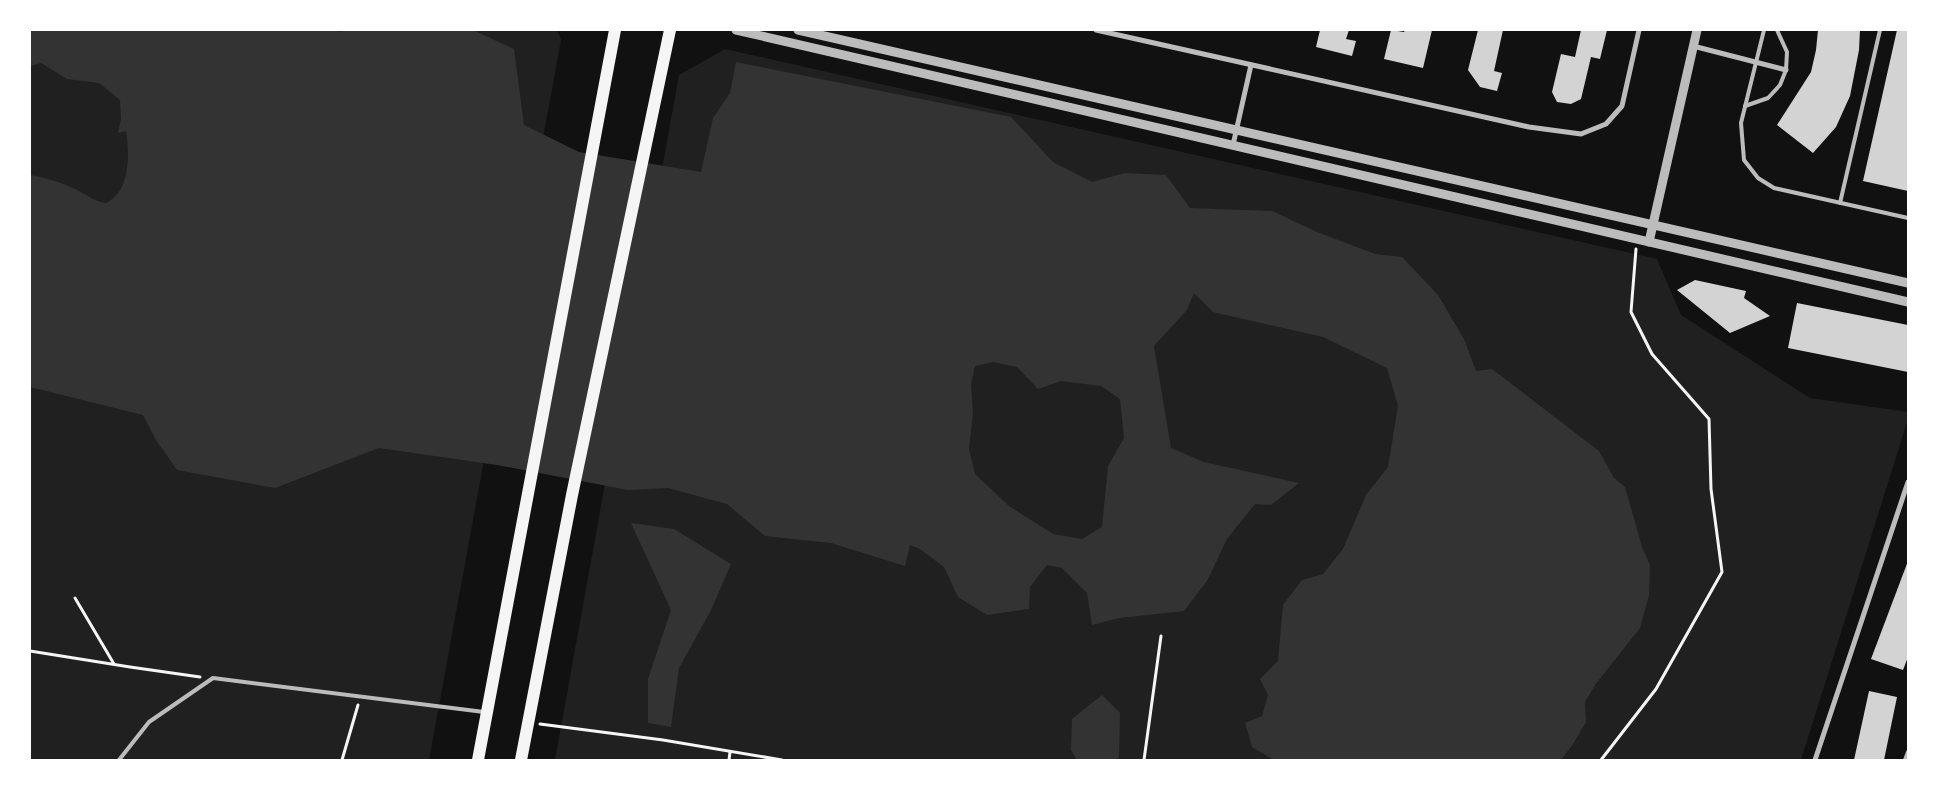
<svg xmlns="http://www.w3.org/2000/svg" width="1938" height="790" font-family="'Golos Text',sans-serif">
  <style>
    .green { fill: #202020 }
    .water { fill: #333; fill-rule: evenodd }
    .building { fill: #d3d3d3 }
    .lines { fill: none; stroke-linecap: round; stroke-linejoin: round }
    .path { stroke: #f5f5f5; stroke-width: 3 }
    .service { stroke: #bcbcbc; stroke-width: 4 }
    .minor { stroke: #bcbcbc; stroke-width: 5 }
    .tertiary { stroke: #bcbcbc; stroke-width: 9 }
    .primary { stroke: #f5f5f5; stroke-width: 12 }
  </style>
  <rect width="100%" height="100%" fill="#111"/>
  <!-- green -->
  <g class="green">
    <path d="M30 30H557L561 40 429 760H30Z"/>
    <path d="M725 49 1657 259 1681 315 1810 398 1908 412V419L1801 760H555L679 75Z"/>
  </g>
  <!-- water -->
  <g class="water">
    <path d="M30 30H337L339 32 349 30H473L514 49 524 125 579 152 701 172 713 118 730 93 736 62 1011 117 1053 162 1092 182 1125 173 1166 175 1190 208 1272 211 1317 232 1375 254 1402 257 1438 295 1464 339 1476 371 1492 369 1599 451 1614 478 1625 487 1642 547 1650 565 1649 595 1640 628 1595 685 1585 702 1586 722 1573 744 1561 760H1274L1252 747 1245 723 1262 716 1268 695 1260 679 1278 661 1283 605 1302 580 1323 574 1343 549 1366 495 1388 467 1398 406 1387 368 1323 337 1213 312 1194 293 1187 310 1154 346 1171 448 1204 462 1299 483 1271 505 1255 504 1227 539 1207 581 1184 611 1119 618 1092 625 1087 593 1062 568 1047 565 1030 587 1029 609 987 615 958 597 944 567 920 549 910 545 905 566 831 543 765 536 727 504 668 488 628 490 497 465 379 448 275 488 177 470 156 440 143 415 30 387V175C47 178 60 182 75 189 87 195 95 202 107 203 111 200 116 196 119 192 130 174 129 151 126 131L118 133 121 119 120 100 99 83 67 79 41 63 30 66ZM993 362 1017 367 1038 389 1061 381 1101 386 1120 399 1124 438 1108 466 1102 527 1082 539 1053 534 1009 506 975 474 969 449 973 413 971 384 975 366Z"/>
    <path d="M631 523 674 529 731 564 711 610 679 668 671 727 648 723V679L671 610Z"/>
    <path d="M1102 695 1120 713 1119 757 1116 760H1077L1071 750 1072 719Z"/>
  </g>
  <!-- building -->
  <g class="building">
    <path d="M1320 30H1349L1346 39 1356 41 1352 56 1316 47Z"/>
    <path d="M1391 30 1404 32 1405 30H1432L1423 68 1384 59Z"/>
    <path d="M1478 30H1503L1494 71 1502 73 1497 91 1480 87 1468 70Z"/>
    <path d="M1581 30H1607L1600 59 1591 57 1581 99 1571 104 1557 102 1552 92 1561 54 1575 57Z"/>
    <path d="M1818 30H1860L1859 50 1850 96 1836 127 1813 153 1777 125 1811 72 1816 50Z"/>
    <path d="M1897 30H1908V191L1863 181Z"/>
    <path d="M1695 280 1746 291 1744 298 1770 316 1730 333 1677 290Z"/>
    <path d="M1797 303 1908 325V372L1788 348Z"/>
    <path d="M1908 561V657L1903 670 1871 659Z"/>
    <path d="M1869 691 1897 697 1884 760H1854Z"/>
  </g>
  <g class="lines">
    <!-- path -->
    <g class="path">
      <path d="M75 598 114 664"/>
      <path d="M30 651 130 667 200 677"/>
      <path d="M540 724 663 740 782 760"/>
      <path d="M342 760 358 705"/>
      <path d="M729 760 730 752"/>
      <path d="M1144 760 1161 636"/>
      <path d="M1601 760 1656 689 1722 572 1711 489 1709 419 1652 354 1631 312 1636 249"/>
    </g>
    <!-- service -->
    <g class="service">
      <path d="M1764 30 1741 123 1744 160 1758 178 1774 188 1908 218"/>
      <path d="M1745 106 1768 98 1780 85 1786 70 1787 52 1777 30"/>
      <path d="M1840 203 1880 30"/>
      <path d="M119 760 149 722 213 678 484 712"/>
      <path d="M1905 760 1908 752"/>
    </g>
    <!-- minor -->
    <g class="minor">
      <path d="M1096 30 1529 127 1581 134 1606 124 1622 106 1639 30"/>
      <path d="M1693 46 1786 70"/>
      <path d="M1233 145 1251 65"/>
      <path d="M1815 760 1908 482"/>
    </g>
    <!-- tertiary -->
    <g class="tertiary">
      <path d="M736 30 1908 302"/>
      <path d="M798 30 1908 283"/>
      <path d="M1649 242 1697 30"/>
    </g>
    <!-- primary -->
    <g class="primary">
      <path d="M478 760 615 30"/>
      <path d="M521 760 572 495 670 30"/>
    </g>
  </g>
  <!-- border -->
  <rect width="1938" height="790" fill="none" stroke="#ffffff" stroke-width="62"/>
</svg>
